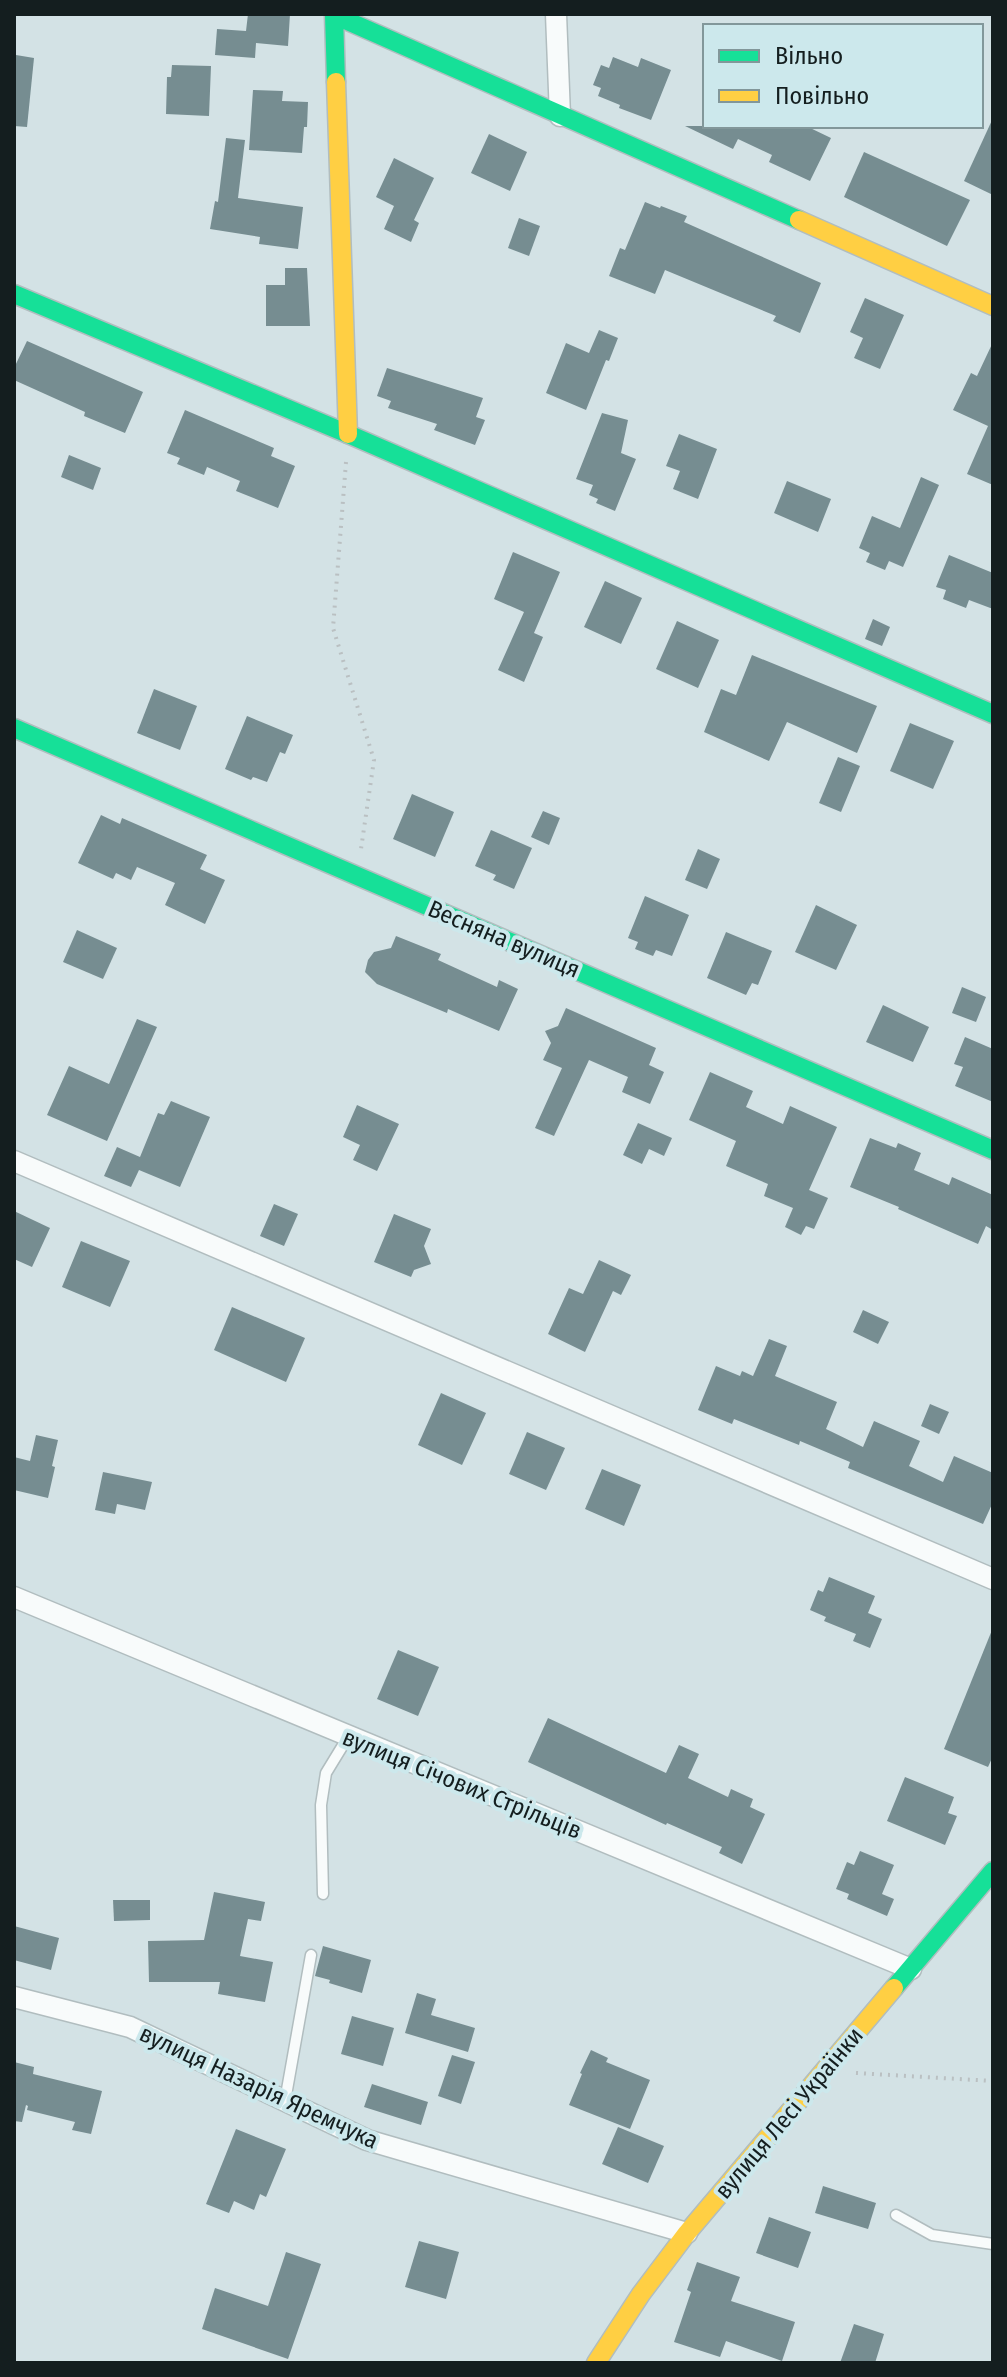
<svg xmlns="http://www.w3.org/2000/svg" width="1007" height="2377" font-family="'Fira Sans Condensed',sans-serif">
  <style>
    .building { fill: #768d91 }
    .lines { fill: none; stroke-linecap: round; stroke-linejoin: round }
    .lane-casing { stroke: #b1bdbf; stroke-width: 13 }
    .street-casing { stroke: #b1bdbf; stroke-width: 23 }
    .fast-casing { stroke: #b1bdbf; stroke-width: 21 }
    .slow-casing { stroke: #b1bdbf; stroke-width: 21 }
    .path { stroke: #bac0c2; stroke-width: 4; stroke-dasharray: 2 6; stroke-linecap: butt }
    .lane { stroke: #f8fbfb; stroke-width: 10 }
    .street { stroke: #f8fbfb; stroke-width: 20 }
    .fast { stroke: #16e098; stroke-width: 18 }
    .slow { stroke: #ffcf43; stroke-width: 18 }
    .labels { text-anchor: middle; stroke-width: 8; stroke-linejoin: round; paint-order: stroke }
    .street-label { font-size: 24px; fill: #141e1f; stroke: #cce8ec }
  </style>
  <rect width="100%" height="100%" fill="#d3e2e5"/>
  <!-- building -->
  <g class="building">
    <path d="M248 14H290L288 46 256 43 255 58 215 55 217 29 246 31Z"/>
    <path d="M16 55 34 58 27 127 14 126Z"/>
    <path d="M613 57 638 67 641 58 671 70 651 120 619 108 620 105 598 96 601 88 593 85 601 65 609 68Z"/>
    <path d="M172 65 211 66 209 116 166 114 167 77H171Z"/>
    <path d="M253 90 283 91 282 101 308 102 307 127H304L302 153 249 150Z"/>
    <path d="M993 118V195L964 181Z"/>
    <path d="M685 126H806L831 138 810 181 769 162 772 155 738 139 733 149Z"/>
    <path d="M489 134 527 152 510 191 471 173Z"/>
    <path d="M226 138 245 140 238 198 303 207 298 249 259 244 260 237 210 229 215 201 218 202Z"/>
    <path d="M864 152 970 200 947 246 844 197Z"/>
    <path d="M394 158 434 178 414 220 419 223 411 242 384 229 394 206 376 197Z"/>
    <path d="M645 202 660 208 661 206 687 216 684 222 821 283 800 333 773 321 776 316 665 270 655 294 609 276 620 248 625 250Z"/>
    <path d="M519 218 540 226 529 256 508 248Z"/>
    <path d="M285 268H307L310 326H266V285H285Z"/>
    <path d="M865 298 904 315 880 369 854 358 863 338 850 332Z"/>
    <path d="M599 330 618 338 609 361 606 360 586 410 546 393 566 343 589 353Z"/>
    <path d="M27 341 143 392 125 433 84 416 85 412 14 380V368Z"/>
    <path d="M993 342V485L967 474 988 426 953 410 971 373 977 376Z"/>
    <path d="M387 368 483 398 476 417 485 420 475 445 434 430 437 424 388 408 391 401 377 396Z"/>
    <path d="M185 410 274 448 271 456 295 466 278 508 236 491 240 481 207 467 204 475 177 464 180 458 167 453Z"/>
    <path d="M602 413 628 420 621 453 636 459 615 511 596 503 598 499 589 495 593 485 576 479Z"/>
    <path d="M679 434 717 449 698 499 673 489 680 471 666 466Z"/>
    <path d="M69 455 101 468 93 490 61 477Z"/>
    <path d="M921 477 939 485 903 567 889 561 885 570 866 562 870 553 859 548 872 516 900 528Z"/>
    <path d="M787 481 831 499 818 532 774 513Z"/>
    <path d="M513 552 560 572 534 633 543 637 524 682 498 670 524 612 494 599Z"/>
    <path d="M949 555 993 573V609L969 600 966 608 943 599 946 590 936 587Z"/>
    <path d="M605 581 642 598 621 644 584 627Z"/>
    <path d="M873 619 890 627 882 646 865 639Z"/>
    <path d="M677 621 719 640 698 688 656 669Z"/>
    <path d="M752 655 877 706 857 753 787 722 769 761 704 732 721 689 736 695Z"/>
    <path d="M154 689 197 706 180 750 137 733Z"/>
    <path d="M247 716 293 735 285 754 280 752 267 782 253 777 251 780 225 769Z"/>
    <path d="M910 723 954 741 933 789 890 771Z"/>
    <path d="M838 757 860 766 841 812 819 803Z"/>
    <path d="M412 794 454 812 435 857 393 839Z"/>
    <path d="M543 811 560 818 549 845 531 837Z"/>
    <path d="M101 815 120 824 122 818 207 855 200 869 225 880 205 924 165 905 175 883 137 867 131 880 116 873 113 879 78 863Z"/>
    <path d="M491 830 532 848 514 889 493 880 496 875 475 866Z"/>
    <path d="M698 849 720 859 707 889 685 880Z"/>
    <path d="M645 896 689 915 672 956 656 950 653 956 635 949 638 942 628 938Z"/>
    <path d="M816 905 857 925 836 970 795 952Z"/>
    <path d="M77 930 117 948 103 979 63 962Z"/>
    <path d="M726 932 772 951 758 985 752 983 746 995 707 978Z"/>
    <path d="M396 936 441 954 438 960 497 987 499 980 518 989 499 1031 448 1009 447 1013 377 984 365 972 368 960 374 952 391 948Z"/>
    <path d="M962 987 986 997 976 1022 952 1013Z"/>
    <path d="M883 1005 929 1027 913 1062 866 1042Z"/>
    <path d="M566 1008 656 1048 649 1065 664 1072 650 1104 622 1092 628 1077 589 1060 554 1136 535 1128 562 1068 543 1060 551 1043 545 1031 558 1026Z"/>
    <path d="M137 1019 157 1027 107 1141 47 1115 69 1066 109 1084Z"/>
    <path d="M965 1037 993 1049V1102L955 1086 963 1067 954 1064Z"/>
    <path d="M710 1072 753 1091 746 1107 783 1124 790 1106 837 1127 809 1190 828 1198 814 1229 806 1226 801 1235 785 1227 793 1208 764 1196 768 1184 726 1166 736 1141 689 1120Z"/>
    <path d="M171 1101 210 1117 180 1187 139 1170 131 1187 104 1176 117 1147 140 1157 158 1113 164 1115Z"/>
    <path d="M357 1105 399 1124 377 1171 353 1160 360 1145 343 1137Z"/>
    <path d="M638 1123 672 1138 664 1156 649 1149 642 1164 623 1155Z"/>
    <path d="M870 1138 896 1148 898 1143 921 1153 914 1170 949 1185 952 1177 993 1195V1230L986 1226 978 1244 898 1209 899 1207 850 1187Z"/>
    <path d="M274 1204 298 1214 284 1246 260 1236Z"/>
    <path d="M14 1211 50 1228 32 1267 14 1259Z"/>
    <path d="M394 1214 431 1229 424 1246 431 1264 414 1270 411 1277 374 1262Z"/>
    <path d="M81 1241 130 1261 110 1307 62 1287Z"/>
    <path d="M599 1260 631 1275 621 1295 613 1291 585 1352 548 1334 569 1288 583 1294Z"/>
    <path d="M232 1307 305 1338 286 1382 214 1350Z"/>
    <path d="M863 1310 889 1322 878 1344 853 1332Z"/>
    <path d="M769 1339 787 1346 775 1376 837 1402 826 1429 863 1447 874 1421 920 1441 909 1466 943 1482 954 1456 993 1473V1502L983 1524 848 1468 850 1462 800 1441 799 1445 734 1419 732 1424 698 1410 716 1366 740 1376 742 1371 753 1376Z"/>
    <path d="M441 1393 486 1413 462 1465 418 1445Z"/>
    <path d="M930 1404 949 1412 939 1434 921 1426Z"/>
    <path d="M527 1432 565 1448 546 1490 509 1474Z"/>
    <path d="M36 1435 58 1440 52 1466 55 1467 48 1498 14 1490V1457L30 1461Z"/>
    <path d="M602 1469 641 1485 624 1526 585 1509Z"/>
    <path d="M103 1472 152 1482 145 1510 117 1504 115 1514 95 1510Z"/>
    <path d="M829 1577 875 1596 868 1613 882 1619 870 1648 853 1641 856 1634 824 1621 826 1617 810 1610 818 1590 823 1592Z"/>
    <path d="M992 1630 993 1756 988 1767 944 1749Z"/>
    <path d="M398 1650 439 1667 418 1716 377 1699Z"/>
    <path d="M548 1718 666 1773 679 1745 699 1754 688 1778 728 1797 731 1789 753 1799 750 1807 765 1814 742 1864 719 1853 722 1847 667 1823 666 1825 528 1762Z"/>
    <path d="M905 1777 954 1797 948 1813 957 1816 945 1845 887 1821Z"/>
    <path d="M860 1851 894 1865 882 1894 894 1899 887 1916 847 1899 849 1894 836 1889 847 1862 854 1865Z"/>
    <path d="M214 1892 265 1902 261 1921 248 1919 240 1956 273 1962 265 2002 218 1994 220 1982H149L148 1941 204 1940Z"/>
    <path d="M113 1900H150V1920L114 1921Z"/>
    <path d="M14 1926 59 1938 51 1970 14 1960Z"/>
    <path d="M323 1946 371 1960 362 1993 329 1983 330 1980 315 1976Z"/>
    <path d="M417 1993 436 1999 431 2015 475 2028 468 2052 405 2033Z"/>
    <path d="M352 2016 394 2028 383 2066 341 2054Z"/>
    <path d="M591 2050 608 2058 606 2062 650 2080 630 2129 569 2105 582 2074 580 2073Z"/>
    <path d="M452 2055 475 2062 461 2104 438 2096Z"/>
    <path d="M14 2062 34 2067 33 2074 102 2091 91 2134 72 2130 75 2122 27 2110 28 2106 26 2105 22 2122 14 2121Z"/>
    <path d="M372 2084 428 2102 421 2125 364 2107Z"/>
    <path d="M618 2127 664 2146 648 2183 602 2164Z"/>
    <path d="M236 2129 286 2149 266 2197 260 2194 254 2210 234 2201 229 2213 206 2204Z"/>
    <path d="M823 2186 876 2203 868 2229 815 2213Z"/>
    <path d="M769 2217 811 2232 798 2268 756 2253Z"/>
    <path d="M419 2241 459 2252 446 2299 405 2287Z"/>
    <path d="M286 2252 321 2264 288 2359 202 2329 215 2288 268 2306Z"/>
    <path d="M697 2262 740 2277 731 2301 795 2322 782 2361 726 2341 720 2357 674 2342 691 2292 687 2290Z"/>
    <path d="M854 2324 884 2334 875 2363H840Z"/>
  </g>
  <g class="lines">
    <defs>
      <g id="lane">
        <path d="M323 1894 321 1805 326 1773 348 1737"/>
        <path d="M285 2101 311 1955"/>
        <path d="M896 2215 932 2235 993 2244"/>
      </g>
      <g id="street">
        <path d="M556 14 560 116"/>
        <path d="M14 1161 993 1579"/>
        <path d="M14 1597 911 1969"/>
        <path d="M14 1997 130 2027 367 2140 687 2233"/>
      </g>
      <g id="fast">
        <path d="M336 82 334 15 799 220"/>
        <path d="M14 294 348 434 993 714"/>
        <path d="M14 728 993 1150"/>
        <path d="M894 1988 993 1871"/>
      </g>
      <g id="slow">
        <path d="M336 82 348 434"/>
        <path d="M799 220 993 306"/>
        <path d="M596 2363 641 2294 687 2233 894 1988"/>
      </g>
    </defs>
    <!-- lane casing -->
    <use href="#lane" class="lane-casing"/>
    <!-- street casing -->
    <use href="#street" class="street-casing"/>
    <!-- fast casing -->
    <use href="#fast" class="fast-casing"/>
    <!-- slow casing -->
    <use href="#slow" class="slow-casing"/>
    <!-- path -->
    <g class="path">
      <path d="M346 462 333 628 374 760 361 849"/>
      <path d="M856 2073 993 2081"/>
    </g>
    <!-- lane -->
    <use href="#lane" class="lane"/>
    <!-- street -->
    <use href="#street" class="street"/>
    <!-- fast -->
    <use href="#fast" class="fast"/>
    <!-- slow -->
    <use href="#slow" class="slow"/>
  </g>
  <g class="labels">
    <!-- street labels -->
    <g class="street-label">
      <text transform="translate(504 939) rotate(23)" y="8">Весняна вулиця</text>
      <text transform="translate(462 1784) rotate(22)" y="8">вулиця Січових Стрільців</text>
      <text transform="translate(259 2087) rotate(25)" y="8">вулиця Назарія Яремчука</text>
      <text transform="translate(789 2113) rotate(-50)" y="8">вулиця Лесі Українки</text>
    </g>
  </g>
  <!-- border -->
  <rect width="1007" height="2377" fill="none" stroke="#141e1f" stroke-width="32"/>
  <!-- legend -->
  <rect x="703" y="24" width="280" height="104" fill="#cce8ec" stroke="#82979a" stroke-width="2"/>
  <rect x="719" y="50" width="40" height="12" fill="#16e098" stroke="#82979a" stroke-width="2"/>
  <text x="775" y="64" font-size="24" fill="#141e1f">Вільно</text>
  <rect x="719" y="90" width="40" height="12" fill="#ffcf43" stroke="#82979a" stroke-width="2"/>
  <text x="775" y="104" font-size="24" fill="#141e1f">Повільно</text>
</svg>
